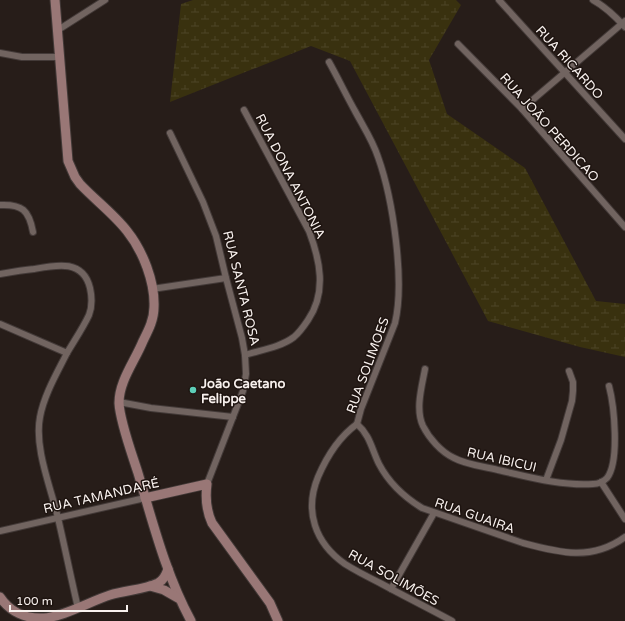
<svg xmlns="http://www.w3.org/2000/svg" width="625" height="621" font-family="'Varela Round',sans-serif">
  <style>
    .wetland { fill: url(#wetland-marsh) }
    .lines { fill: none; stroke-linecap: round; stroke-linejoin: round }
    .minor-casing { stroke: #433a38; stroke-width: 8 }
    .secondary-casing { stroke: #433a38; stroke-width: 11 }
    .minor { stroke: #716460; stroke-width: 6 }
    .secondary { stroke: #997776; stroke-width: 9 }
    .poi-dot { fill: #5dceb8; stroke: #1e1410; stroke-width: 1.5 }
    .labels { text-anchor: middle; stroke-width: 3; stroke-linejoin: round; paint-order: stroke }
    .street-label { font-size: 13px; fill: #f8f1ee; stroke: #1e1410 }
    .poi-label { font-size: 13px; font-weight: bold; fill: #f8f1ee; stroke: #1e1410; text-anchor: start }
  </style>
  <defs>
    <pattern id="wetland-marsh" width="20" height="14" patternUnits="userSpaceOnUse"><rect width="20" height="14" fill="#39310f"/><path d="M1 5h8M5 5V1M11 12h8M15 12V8" fill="none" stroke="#4d4526"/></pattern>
  </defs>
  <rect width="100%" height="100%" fill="#271d19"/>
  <!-- wetland -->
  <path class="wetland" d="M193 0H456L461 5 429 60 447 114 525 168 596 301 625 304V357L580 347 488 321 350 61 311 46 170 102 181 4Z"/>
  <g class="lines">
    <defs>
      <g id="minor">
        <path d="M499 0 625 139"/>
        <path d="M593 0C606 7 615 16 625 27"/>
        <path d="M58 30 105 0"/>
        <path d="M458 44 522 109 625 227"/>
        <path d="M0 53 22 57H60"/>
        <path d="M329 62C338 78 346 95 355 111 363 126 373 141 378 157 393 199 405 281 395 323L361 409 357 424"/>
        <path d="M522 109 625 21"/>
        <path d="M244 110 309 231C320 260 327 292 308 320 304 326 300 332 294 337 281 347 261 350 245 355"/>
        <path d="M170 133 203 202 216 236 226 278 242 338 245 355 246 374 243 391 207 484"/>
        <path d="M0 205C22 204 29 210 33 232"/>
        <path d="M0 274C11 272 22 270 34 269 56 265 83 259 90 288 92 297 92 307 89 315 83 328 74 341 67 353L0 324"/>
        <path d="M152 289 226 278"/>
        <path d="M67 353C57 373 44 395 40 417 34 448 51 488 58 518 65 548 71 578 78 608"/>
        <path d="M425 369C422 386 415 409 423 426 429 438 441 452 454 458 467 465 483 466 498 470 529 477 561 486 593 484 598 484 603 482 607 478 620 461 614 405 609 386"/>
        <path d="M119 402 151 408 233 417"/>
        <path d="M357 424C370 435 372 450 379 464 389 483 404 497 422 508L523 543C560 553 592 561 625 537"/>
        <path d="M357 424C339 437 327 456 318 477 304 511 315 543 345 564 356 571 368 577 380 583 404 596 428 608 452 621"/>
        <path d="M546 480 561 440 572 401 573 391V382L569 371"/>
        <path d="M601 482 625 519"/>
        <path d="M0 531 145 498"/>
        <path d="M391 589 434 513"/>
      </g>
      <g id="secondary">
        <path d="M55 0 68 161 75 177 80 184C95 200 114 214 127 231 143 251 155 282 154 307 154 320 148 331 143 341 135 361 119 381 119 403 120 422 132 454 138 473 153 523 166 575 191 621"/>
        <path d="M145 498 207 484C205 499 206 510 212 523L270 603 278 621"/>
        <path d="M150 586 164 590 178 598"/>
        <path d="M0 597C10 612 26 619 44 618 63 617 91 601 110 595 126 590 143 590 158 583 164 580 166 575 168 569"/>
      </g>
    </defs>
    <!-- minor casing -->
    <use href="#minor" class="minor-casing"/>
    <!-- secondary casing -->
    <use href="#secondary" class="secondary-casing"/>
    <!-- minor -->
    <use href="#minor" class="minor"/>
    <!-- secondary -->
    <use href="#secondary" class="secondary"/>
  </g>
  <!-- markers -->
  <circle class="poi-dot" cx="193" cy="390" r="4"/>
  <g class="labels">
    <!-- street labels -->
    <g class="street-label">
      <text transform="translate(570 62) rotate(48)" y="5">RUA RICARDO</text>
      <text transform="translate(550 127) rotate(48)" y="5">RUA JOÃO PERDICAO</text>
      <text transform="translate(291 176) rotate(63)" y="5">RUA DONA ANTONIA</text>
      <text transform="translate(242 288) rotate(76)" y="5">RUA SANTA ROSA</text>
      <text transform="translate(367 365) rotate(-70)" y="5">RUA SOLIMOES</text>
      <text transform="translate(502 459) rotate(13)" y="5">RUA IBICUI</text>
      <text transform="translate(101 495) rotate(-13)" y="5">RUA TAMANDARÉ</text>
      <text transform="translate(475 515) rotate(19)" y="5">RUA GUAIRA</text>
      <text transform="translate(394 577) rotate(29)" y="5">RUA SOLIMÕES</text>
    </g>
    <!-- poi labels -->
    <g class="poi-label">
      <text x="201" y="388">João Caetano<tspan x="201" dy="15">Felippe</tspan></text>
    </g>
  </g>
  <!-- scale -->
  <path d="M10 605v6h117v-6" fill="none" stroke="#f8f1ee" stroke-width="2"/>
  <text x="16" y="605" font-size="12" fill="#f8f1ee" stroke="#1e1410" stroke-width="3" paint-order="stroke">100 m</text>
</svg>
